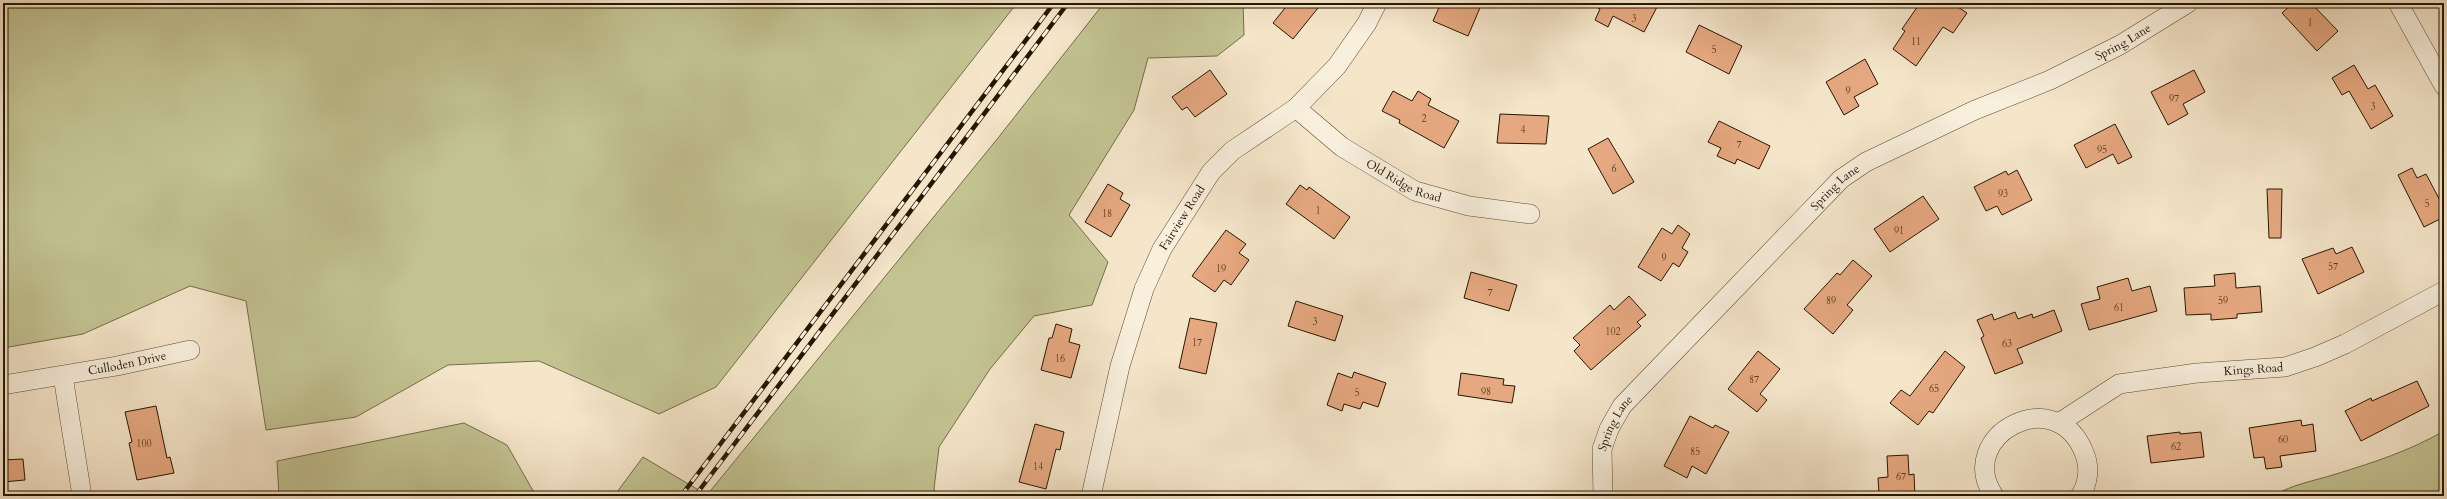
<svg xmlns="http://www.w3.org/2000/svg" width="2447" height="499" font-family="Cardo,serif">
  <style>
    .green { fill: #c3c392; stroke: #746d4a }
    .building { fill: #e6a880; stroke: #261702 }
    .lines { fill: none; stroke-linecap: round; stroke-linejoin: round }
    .minor-casing { stroke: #5a4b34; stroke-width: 20 }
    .minor { stroke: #f8efdd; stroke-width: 19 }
    .rail-casing { stroke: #261702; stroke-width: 4.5 }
    .rail { stroke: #f8efdd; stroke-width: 3; stroke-dasharray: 9; stroke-linecap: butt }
    .labels { text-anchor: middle; stroke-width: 3; stroke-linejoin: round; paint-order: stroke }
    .number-label { font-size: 10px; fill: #563b22 }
    .street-label { font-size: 12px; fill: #261702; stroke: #f8efdd }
  </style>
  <rect width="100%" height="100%" fill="#f5e6ca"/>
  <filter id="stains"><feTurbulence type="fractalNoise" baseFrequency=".005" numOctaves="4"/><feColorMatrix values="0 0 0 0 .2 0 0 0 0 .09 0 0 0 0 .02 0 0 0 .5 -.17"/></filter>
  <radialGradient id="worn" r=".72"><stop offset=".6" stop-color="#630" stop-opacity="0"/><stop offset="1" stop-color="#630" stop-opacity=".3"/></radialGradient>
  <!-- green -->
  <g class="green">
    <path d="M3 3H1017L716 387 659 414 539 361 448 365 356 417 266 430 246 301 190 286 83 334 3 348Z"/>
    <path d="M1104 3H1243L1244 35 1217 56 1148 58 1134 110 1069 215 1108 262 1092 305 1034 316 990 369 939 447 934 489 937 496H614L643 457 707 495 998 138Z"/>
    <path d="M464 423 507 445 536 496H279L277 461Z"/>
    <path d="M2444 431V496H2273C2293 484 2314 481 2336 474 2375 462 2409 451 2444 431Z"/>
  </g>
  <!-- building -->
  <g class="building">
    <path d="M1289 3H1322L1293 39 1273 23Z"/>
    <path d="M1441 3H1482L1468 36 1433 21Z"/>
    <path d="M1589 3H1649L1657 7 1644 32 1613 16 1608 27 1595 20 1600 9Z"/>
    <path d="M1920 3H1952L1967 13 1953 33 1943 27 1916 66 1893 49 1905 31 1902 29Z"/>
    <path d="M2293 3H2311L2338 31 2317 51 2282 13Z"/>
    <path d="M1699 25 1742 46 1729 74 1686 52Z"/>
    <path d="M1865 59 1878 84 1854 97 1859 106 1844 115 1826 82Z"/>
    <path d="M2354 65 2368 89 2375 85 2393 116 2371 129 2349 91 2342 95 2332 78Z"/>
    <path d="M1210 70 1227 94 1195 117 1187 107 1182 110 1172 97Z"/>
    <path d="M2194 70 2205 92 2183 104 2188 114 2168 125 2151 92Z"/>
    <path d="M1393 91 1412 101 1418 91 1431 99 1428 105 1459 121 1444 148 1399 123 1400 120 1382 111Z"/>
    <path d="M1500 114 1549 116 1546 144 1497 143Z"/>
    <path d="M1719 121 1770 146 1759 169 1737 159 1735 164 1717 156 1721 148 1708 142Z"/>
    <path d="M2115 124 2132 157 2118 164 2113 154 2086 168 2074 145Z"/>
    <path d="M1608 138 1634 182 1613 194 1588 149Z"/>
    <path d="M2412 168 2417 178 2426 174 2444 208V217L2424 227 2398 175Z"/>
    <path d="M2017 170 2032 200 2002 215 1997 206 1986 211 1974 187 2006 171 2008 175Z"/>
    <path d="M1108 184 1123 193 1120 199 1130 205 1111 237 1085 222Z"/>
    <path d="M1300 185 1307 190 1309 187 1350 217 1334 239 1286 204Z"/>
    <path d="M2267 189H2282L2281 238H2269Z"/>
    <path d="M1923 196 1939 219 1890 252 1874 229Z"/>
    <path d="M1678 225 1690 234 1682 248 1688 252 1679 267 1673 263 1661 281 1638 267 1662 228 1672 234Z"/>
    <path d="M1226 230 1246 244 1239 253 1249 260 1231 285 1224 280 1215 292 1192 276Z"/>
    <path d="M2352 247 2364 272 2318 294 2302 259 2333 248 2336 254Z"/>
    <path d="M1853 260 1872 276 1847 305 1853 310 1833 334 1804 309 1837 273 1840 275Z"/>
    <path d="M1471 272 1517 285 1509 311 1464 298Z"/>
    <path d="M2235 273 2236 288 2260 286 2262 312 2237 314V318L2211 320V314L2186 315 2184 288 2215 286 2214 275Z"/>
    <path d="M2128 278 2132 291 2150 286 2157 311 2089 330 2081 304 2100 299 2097 287Z"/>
    <path d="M1629 296 1646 315 1637 322 1641 326 1591 370 1574 351 1580 345 1573 338 1610 305 1614 310Z"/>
    <path d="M1296 301 1343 316 1335 341 1288 326Z"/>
    <path d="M2054 310 2062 331 2017 349 2023 363 1995 374 1981 338 1984 336 1977 320 1992 314 1994 320 2015 312 2018 319 2032 314 2033 318Z"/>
    <path d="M1190 318 1217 323 1206 374 1179 368Z"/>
    <path d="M1056 324 1072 329 1069 342 1080 345 1071 378 1041 370 1049 338H1052Z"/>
    <path d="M1758 351 1780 369 1760 394 1767 400 1757 412 1728 389Z"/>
    <path d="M1945 351 1965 367 1933 413 1929 411 1918 425 1890 403 1901 390 1910 396Z"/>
    <path d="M1354 372 1386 383 1378 407 1363 402 1360 409 1344 404 1342 411 1327 405 1338 373 1352 378Z"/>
    <path d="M1461 373 1504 379 1503 385 1515 386 1512 403 1458 395Z"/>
    <path d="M2417 381 2429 406 2361 441 2345 411 2371 398 2372 401Z"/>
    <path d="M156 406 167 458 170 457 174 473 137 480 129 443 132 442 125 412Z"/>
    <path d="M1690 416 1713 428 1715 425 1729 432 1706 474 1692 466 1687 478 1664 466Z"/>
    <path d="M2301 420 2302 426 2313 424 2316 451 2280 456 2282 467 2266 469 2264 457 2254 458 2249 428Z"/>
    <path d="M1035 424 1064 432 1060 450 1056 449 1046 489 1019 482Z"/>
    <path d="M2180 432V434L2201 432 2204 457 2151 463 2147 436Z"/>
    <path d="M1908 455 1909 475 1914 474 1915 496H1889V492L1879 493 1878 478 1888 477 1887 456Z"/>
    <path d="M23 459 25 480 3 482V460Z"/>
  </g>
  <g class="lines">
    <defs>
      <g id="minor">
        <path d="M2398 3 2444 86"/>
        <path id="s1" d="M1296 108 1342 147 1415 191 1469 206 1530 214"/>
        <path d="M63 376 82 496"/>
        <path id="s2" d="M3 385 117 366 190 350"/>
        <path id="s3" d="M2059 423 2119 384 2197 373 2285 367 2315 357 2345 344 2444 291"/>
        <path id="s4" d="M1091 496 1120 366 1144 289 1162 249 1211 172 1232 151 1296 108 1337 66 1367 23 1377 3"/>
        <path id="s5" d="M1603 496 1602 449 1609 429 1622 406 1841 179 1866 162 1975 110 2050 80 2120 45 2188 3"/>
        <path d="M1994 496C1953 436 2058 379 2085 455 2090 468 2088 485 2080 496"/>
      </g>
    </defs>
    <!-- minor casing -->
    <use href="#minor" class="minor-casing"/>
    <!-- minor -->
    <use href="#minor" class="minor"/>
    <defs>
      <g id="rail">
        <path d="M681 496 1054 3"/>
        <path d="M695 496 1068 3"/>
      </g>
    </defs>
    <!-- rail casing -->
    <use href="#rail" class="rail-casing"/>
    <!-- rail -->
    <use href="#rail" class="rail"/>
  </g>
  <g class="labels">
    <!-- number labels -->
    <g class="number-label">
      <text x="1634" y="22">3</text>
      <text x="2310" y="26">1</text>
      <text x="1916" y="45">11</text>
      <text x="1714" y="53">5</text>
      <text x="1848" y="94">9</text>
      <text x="2174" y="102">97</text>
      <text x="2373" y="110">3</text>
      <text x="1424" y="122">2</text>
      <text x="1523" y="133">4</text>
      <text x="1739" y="148">7</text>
      <text x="2102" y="153">95</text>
      <text x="1614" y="172">6</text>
      <text x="2003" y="197">93</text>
      <text x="2427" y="207">5</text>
      <text x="1318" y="214">1</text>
      <text x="1107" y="217">18</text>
      <text x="1899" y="234">91</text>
      <text x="1664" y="261">9</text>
      <text x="2333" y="270">57</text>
      <text x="1221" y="272">19</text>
      <text x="1490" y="296">7</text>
      <text x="1831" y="304">89</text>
      <text x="2223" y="304">59</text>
      <text x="2119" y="311">61</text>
      <text x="1315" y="325">3</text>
      <text x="1613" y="335">102</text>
      <text x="1197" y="346">17</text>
      <text x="2007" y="347">63</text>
      <text x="1060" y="362">16</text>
      <text x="1754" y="383">87</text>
      <text x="1934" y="392">65</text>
      <text x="1486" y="395">98</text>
      <text x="1357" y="396">5</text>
      <text x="2283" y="443">60</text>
      <text x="144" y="447">100</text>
      <text x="2176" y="450">62</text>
      <text x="1695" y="455">85</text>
      <text x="1038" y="470">14</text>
      <text x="1901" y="480">67</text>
    </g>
    <!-- street labels -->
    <g class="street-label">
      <text dy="4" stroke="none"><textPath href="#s5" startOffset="724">Spring Lane</textPath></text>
      <text dy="4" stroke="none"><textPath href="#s1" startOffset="131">Old Ridge Road</textPath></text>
      <text dy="4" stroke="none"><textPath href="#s5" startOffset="400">Spring Lane</textPath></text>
      <text dy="4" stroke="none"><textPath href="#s4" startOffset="295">Fairview Road</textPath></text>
      <text dy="4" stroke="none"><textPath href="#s2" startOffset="126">Culloden Drive</textPath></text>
      <text dy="4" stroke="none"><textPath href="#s3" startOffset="207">Kings Road</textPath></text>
      <text dy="4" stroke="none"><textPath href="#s5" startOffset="76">Spring Lane</textPath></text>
    </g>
  </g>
  <!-- margin -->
  <rect width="2447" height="499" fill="none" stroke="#f5e6ca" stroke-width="16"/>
  <rect x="4" y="4" width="2439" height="491" fill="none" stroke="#261702" stroke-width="2"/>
  <rect x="8" y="8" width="2431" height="483" fill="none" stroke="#261702"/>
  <rect width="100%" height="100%" filter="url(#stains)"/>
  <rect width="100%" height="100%" fill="url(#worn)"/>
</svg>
